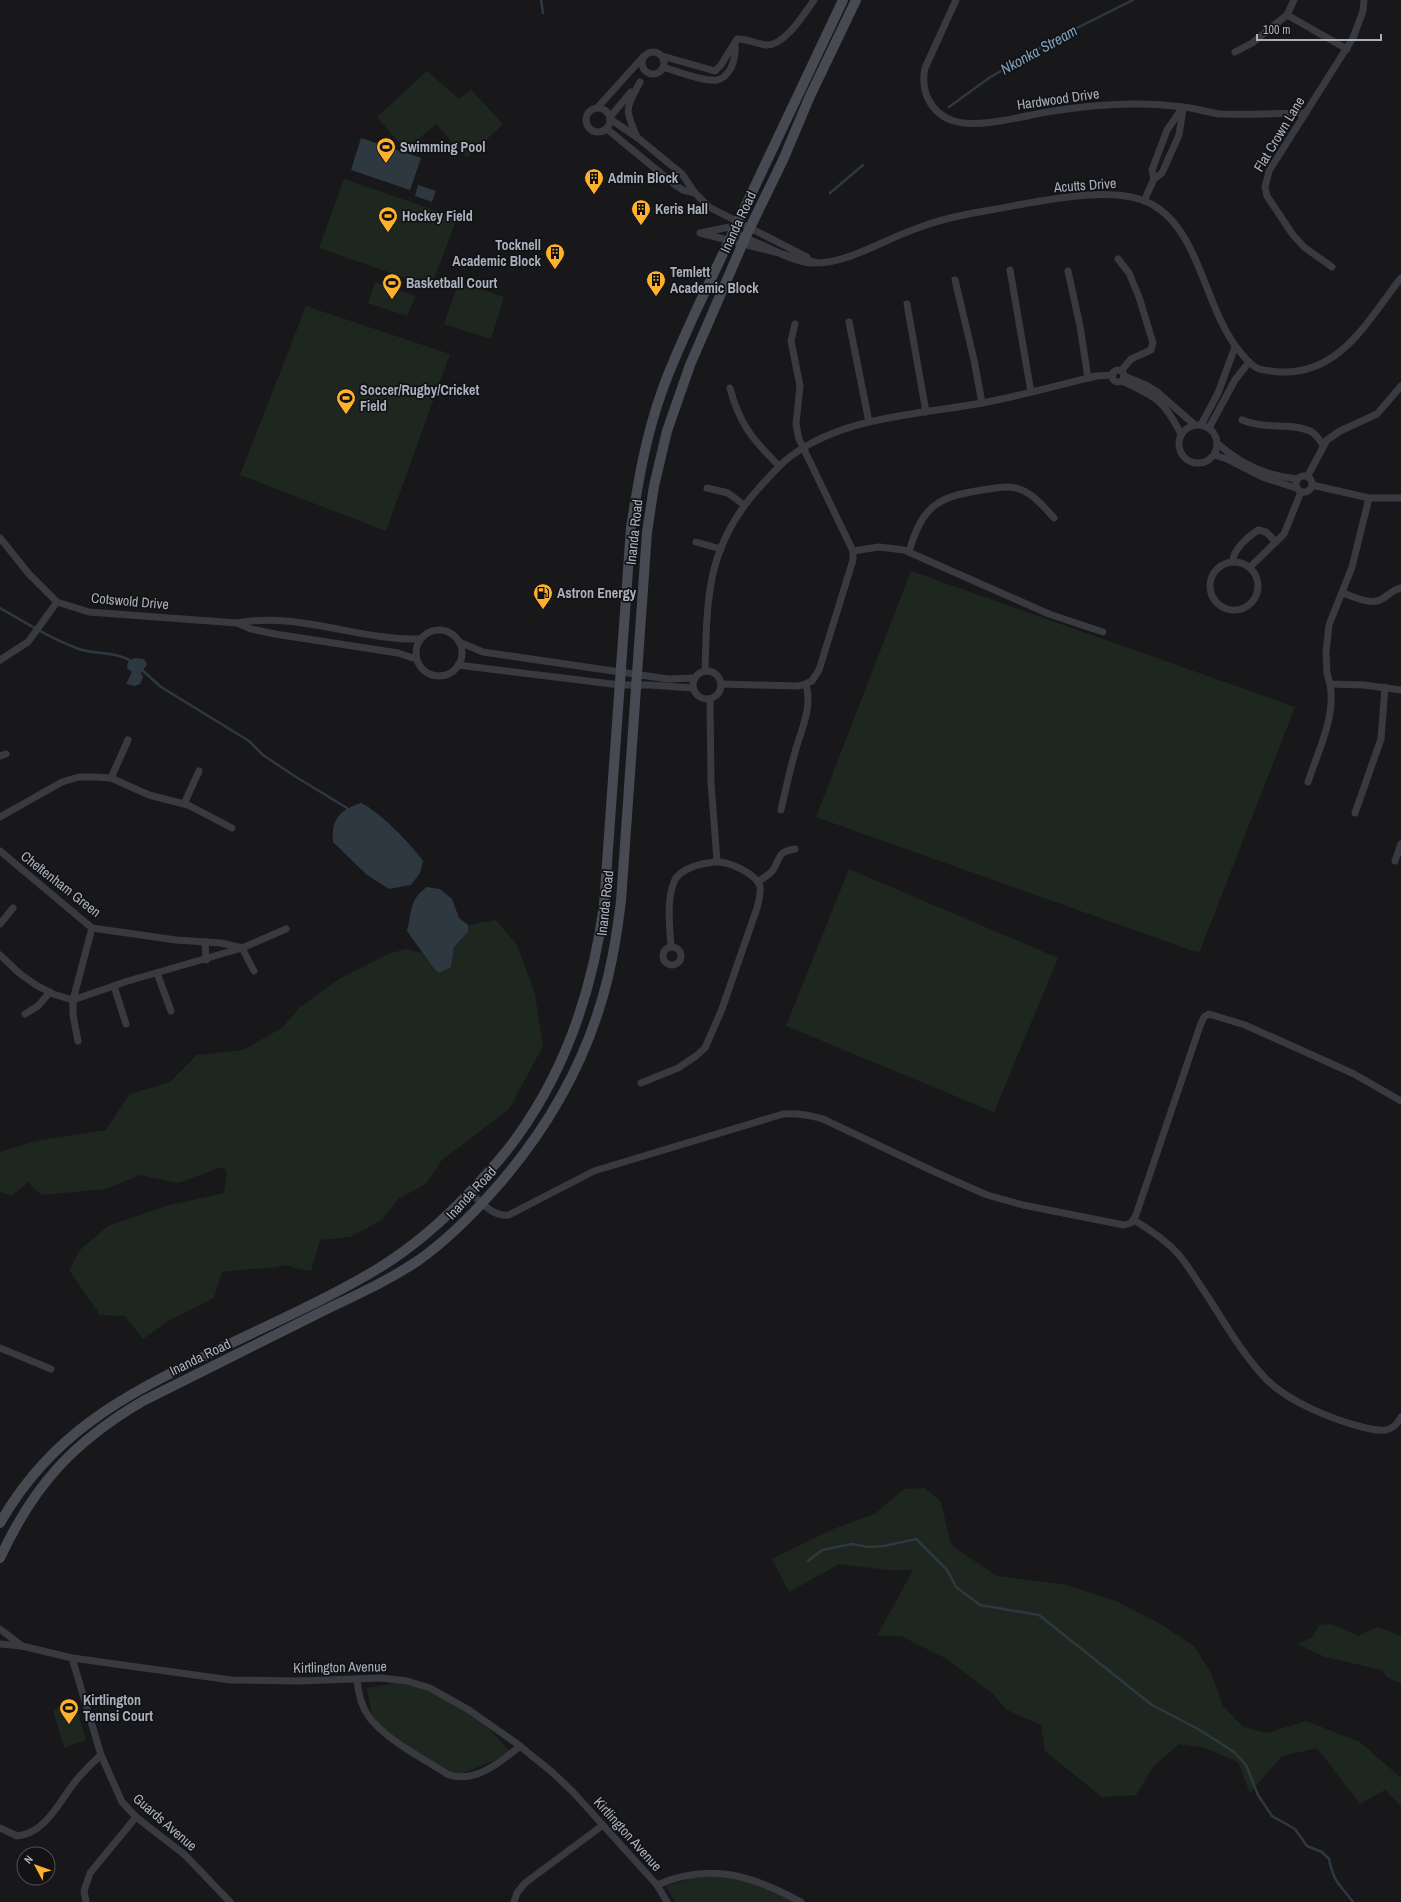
<svg xmlns="http://www.w3.org/2000/svg" width="1401" height="1902" font-family="'Archivo Narrow',sans-serif">
  <style>
    .green { fill: #1e271f }
    .water { fill: #2d3841 }
    .lines { fill: none; stroke-linecap: round; stroke-linejoin: round }
    .stream { stroke: #2d3841; stroke-width: 2.5 }
    .minor { stroke: #393a40; stroke-width: 7 }
    .secondary { stroke: #474a51; stroke-width: 10 }
    .labels { text-anchor: middle; stroke-width: 3.5; stroke-linejoin: round; paint-order: stroke }
    .street-label { font-size: 14px; fill: #aab0bc; stroke: #131316 }
    .poi-label { font-size: 14px; font-weight: bold; fill: #aab0bc; stroke: #131316; text-anchor: start }
    .water-label { font-size: 15px; font-style: italic; fill: #7ea0b9; stroke: #131316 }
  </style>
  <rect width="100%" height="100%" fill="#18181b"/>
  <!-- green -->
  <g class="green">
    <path d="M427 71 459 99 471 90 503 124 467 158 436 124 405 150 377 117Z"/>
    <path d="M344 179 457 218 431 287 319 248Z"/>
    <path d="M459 281 504 297 491 339 444 324Z"/>
    <path d="M375 282 416 296 407 316 368 303Z"/>
    <path d="M306 306 450 354 386 531 240 475Z"/>
    <path d="M911 571 1295 707 1199 953 816 817Z"/>
    <path d="M849 869 1058 958 994 1112 786 1026Z"/>
    <path d="M496 920 517 945 535 994 543 1046 509 1109 441 1161 426 1184 398 1199 382 1220 350 1237 320 1240 311 1271 299 1269 286 1265 271 1268 248 1269 222 1272 214 1298 166 1322 143 1339 125 1316 100 1315 69 1270 80 1250 108 1226 166 1206 224 1193 227 1173 222 1167 178 1183 140 1175 105 1189 41 1195 28 1182 12 1196 0 1192V1152L36 1141 106 1130 130 1094 170 1082 197 1055 243 1050 282 1028 300 1007 341 978 388 954 406 949 422 953 432 966 451 967 454 947 468 932V925Z"/>
    <path d="M925 1488 941 1502 951 1545 997 1576 1066 1585 1116 1601 1162 1625 1194 1646 1211 1673 1223 1706 1243 1727 1267 1733 1306 1721 1360 1742 1401 1778V1806L1385 1790 1360 1804 1317 1748 1282 1756 1250 1793 1238 1762 1205 1748 1179 1744 1154 1766 1136 1795 1102 1797 1045 1751 1041 1725 1007 1710 994 1695 947 1659 901 1636H877L913 1570H887L839 1564 789 1592 772 1559 833 1529 875 1514 904 1489Z"/>
    <path d="M1332 1624 1358 1636 1378 1627 1401 1636V1683L1388 1678 1382 1670 1325 1657 1297 1644 1312 1638 1319 1625Z"/>
    <path d="M407 1681 473 1712 512 1753 454 1777 373 1721 367 1688Z"/>
    <path d="M74 1700 86 1740 64 1748 53 1710Z"/>
    <path d="M729 1874 781 1892 798 1902H675L666 1886 696 1877Z"/>
  </g>
  <!-- water -->
  <g class="water">
    <path d="M361 138 421 158 410 190 351 170Z"/>
    <path d="M418 185 436 191 432 202 415 196Z"/>
    <path d="M134 658 144 659 147 664 141 673 143 677 140 684 135 686 126 684 132 672 127 668 128 662Z"/>
    <path d="M361 803C380 812 410 843 423 861L420 873 411 885 389 889 367 875 333 842C331 819 340 810 361 803Z"/>
    <path d="M427 887 440 889 452 899 459 918 468 925V932L454 947 451 967 439 973 432 966 407 931C412 912 409 899 427 887Z"/>
  </g>
  <g class="lines">
    <!-- stream -->
    <g class="stream">
      <path d="M541 0 543 13"/>
      <path d="M949 107 989 78 1051 41 1133 0"/>
      <path d="M830 193 863 165"/>
      <path d="M0 608C26 623 51 639 79 649 97 655 116 651 133 662"/>
      <path d="M141 669 161 687 249 741 263 755 296 777 347 808"/>
      <path d="M808 1561 822 1550 852 1544 868 1547 884 1546 916 1539 947 1570 956 1587 980 1605 1039 1615 1152 1705 1198 1729 1234 1752 1246 1765 1258 1795 1272 1816 1295 1829 1307 1846 1322 1852 1329 1859C1333 1881 1340 1885 1353 1902"/>
    </g>
    <!-- minor -->
    <g class="minor">
      <path d="M956 0 925 68C920 91 931 114 954 121 980 129 1026 115 1053 111 1096 104 1139 101 1183 107 1196 108 1208 113 1221 114 1250 115 1278 113 1306 113"/>
      <path d="M1287 15 1347 49"/>
      <path d="M1235 52 1252 43 1287 15 1294 0"/>
      <circle cx="653" cy="63" r="11"/>
      <path d="M662 56 715 71 721 65 737 39C747 39 755 43 765 45 784 47 804 14 814 0"/>
      <path d="M663 67C676 71 704 82 717 80 724 79 728 73 731 68 735 59 736 53 735 44"/>
      <path d="M598 107 643 57"/>
      <circle cx="598" cy="120" r="12"/>
      <path d="M610 117 631 92"/>
      <path d="M610 119 638 138 682 174 695 193 709 207 807 257"/>
      <path d="M607 129 675 185 683 190 695 193"/>
      <path d="M637 137C624 108 626 109 640 82"/>
      <path d="M1154 179 1162 173 1179 135 1183 109"/>
      <path d="M1144 201 1154 179 1152 170 1167 130 1183 107"/>
      <path d="M1118 259 1129 273 1139 297 1153 343 1151 350 1131 359 1121 371"/>
      <path d="M818 263 700 233 730 227C738 236 751 240 762 245 778 252 794 262 812 263 849 264 884 239 918 228 941 219 966 214 990 210 1034 203 1114 182 1153 205 1201 232 1205 312 1241 353 1246 359 1251 366 1259 369 1266 371 1273 371 1280 372 1340 375 1368 320 1401 278"/>
      <path d="M1332 267 1304 247 1293 235 1267 196 1265 187 1269 171 1353 38 1363 11 1364 0"/>
      <path d="M1010 270 1031 392"/>
      <path d="M1068 271 1080 326 1088 378"/>
      <path d="M955 280 974 360 982 403"/>
      <path d="M907 304 926 412"/>
      <path d="M849 322 869 422"/>
      <circle cx="1118" cy="376" r="6"/>
      <path d="M1124 376 1146 385 1156 391 1195 425"/>
      <path d="M1122 381C1156 397 1164 400 1181 434"/>
      <path d="M730 388C739 424 754 441 779 466"/>
      <path d="M1242 420C1265 430 1291 422 1310 431 1316 434 1320 440 1323 445"/>
      <circle cx="1198" cy="444" r="19"/>
      <path d="M1201 425 1218 393 1235 347"/>
      <path d="M1209 428 1235 380 1249 362"/>
      <path d="M1217 443C1240 464 1267 476 1297 479"/>
      <path d="M1214 455 1227 459 1262 477 1296 488"/>
      <circle cx="1304" cy="484" r="8"/>
      <path d="M1307 477 1327 440 1340 431 1377 414 1401 386"/>
      <path d="M1312 485 1369 498H1401"/>
      <path d="M707 488 728 493 744 505"/>
      <path d="M1369 498 1352 567 1329 625 1326 653 1327 673 1330 684 1364 685 1401 690"/>
      <path d="M0 538 29 574 57 602 89 612 237 623C298 611 359 641 420 639"/>
      <path d="M696 542 721 549"/>
      <path d="M853 551 879 547 904 550 1049 614 1103 632"/>
      <path d="M909 552C922 506 937 497 982 490 994 488 1008 485 1019 489 1034 494 1044 507 1054 518"/>
      <path d="M1233 562C1232 550 1249 536 1258 530L1266 532 1276 542"/>
      <circle cx="1234" cy="586" r="24"/>
      <path d="M1250 567 1284 534 1301 492"/>
      <path d="M1342 593C1353 596 1371 606 1382 599 1389 595 1392 590 1401 588"/>
      <path d="M237 623 251 629 275 634 398 653 416 659"/>
      <circle cx="439" cy="653" r="23"/>
      <path d="M459 642 483 652 668 679 695 678"/>
      <path d="M0 660 28 642 57 602"/>
      <path d="M458 665 620 685H650L693 688"/>
      <path d="M705 671C706 639 706 609 712 578 719 545 736 513 759 488 769 477 779 465 791 456 844 417 914 415 976 404 1016 397 1057 386 1096 376L1113 375"/>
      <circle cx="707" cy="685" r="14"/>
      <path d="M721 684 796 686 803 685 812 681 819 670 853 560V551L799 439 796 424 800 386 791 341 795 324"/>
      <path d="M710 699 711 782 717 861"/>
      <path d="M0 756 6 754"/>
      <path d="M111 778 128 740"/>
      <path d="M1308 782C1318 751 1336 717 1330 684"/>
      <path d="M184 804 199 771"/>
      <path d="M781 810C785 792 789 774 794 756 800 731 813 710 806 684"/>
      <path d="M1355 813 1381 739 1385 687"/>
      <path d="M0 817 62 782 79 777H95L111 778 149 795 188 805 232 828"/>
      <path d="M0 851 92 928 176 940 221 943 242 948 254 971"/>
      <path d="M1395 861 1401 844"/>
      <path d="M758 882C763 878 769 875 773 870 781 857 777 852 795 849"/>
      <path d="M0 924 13 908"/>
      <path d="M205 942 206 960"/>
      <circle cx="672" cy="956" r="9"/>
      <path d="M0 955 19 973 36 985 53 994 73 1000 128 981 242 948 286 929"/>
      <path d="M157 973 171 1011"/>
      <path d="M114 986 126 1024"/>
      <path d="M25 1014 38 1006 50 992"/>
      <path d="M78 1041 73 1015V1000L92 928"/>
      <path d="M641 1083 678 1068 696 1056 705 1048 722 1009 757 908C759 901 761 893 760 886 756 874 729 861 716 862 703 863 679 868 674 882 666 902 670 927 671 947"/>
      <path d="M470 1192C481 1202 493 1217 509 1215L594 1171 783 1114C798 1113 809 1115 823 1119L935 1172 987 1195 1023 1205 1124 1225 1131 1223 1136 1215 1200 1026 1204 1017 1209 1014 1245 1025 1321 1059 1354 1074 1401 1101"/>
      <path d="M1134 1220C1151 1231 1166 1240 1179 1255 1190 1268 1198 1283 1208 1297 1226 1325 1243 1355 1266 1379 1289 1402 1331 1419 1362 1427 1379 1431 1392 1435 1401 1417"/>
      <path d="M0 1348 51 1369"/>
      <path d="M0 1629 22 1646"/>
      <path d="M0 1644 22 1646 72 1658 231 1680 298 1681 382 1678 407 1681 430 1688 469 1710 516 1743 552 1772 573 1792 657 1885 667 1902"/>
      <path d="M72 1658 101 1755 122 1802 136 1817 185 1855 230 1902"/>
      <path d="M357 1679C358 1692 361 1706 369 1717 385 1739 424 1759 447 1774 473 1785 501 1762 520 1746"/>
      <path d="M0 1828 17 1836C48 1833 61 1797 79 1777 86 1769 93 1762 101 1755"/>
      <path d="M657 1885C710 1862 751 1875 801 1902"/>
      <path d="M86 1902 84 1891 90 1873 136 1817"/>
      <path d="M514 1902 517 1893 525 1883 603 1825"/>
    </g>
    <!-- secondary -->
    <g class="secondary">
      <path d="M0 1523C52 1432 124 1396 213 1352 268 1325 326 1300 379 1268 413 1247 443 1221 470 1192 486 1175 503 1157 517 1137 566 1069 593 988 604 905L631 528C638 482 646 435 662 391 671 365 683 340 694 315L843 0"/>
      <path d="M0 1558C34 1485 73 1442 143 1401 202 1371 262 1342 321 1312 354 1296 388 1281 419 1260 447 1240 471 1216 494 1190 548 1129 589 1057 608 977 614 952 618 926 621 901L647 532 654 486 667 431 690 365 745 238 783 160 810 96 856 0"/>
    </g>
  </g>
  <!-- icons -->
  <defs>
    <symbol id="stadium-pin" viewBox="-11 -11 22 30"><path d="M0 17L-7.5 6A9.5 9.5 0 1 1 7.5 6Z" fill="#ffb12c" stroke="#131316"/><path d="M0-5a6.5 5 0 1 0 0 10a6.5 5 0 1 0 0-10ZM-3.5-1.8h7v3.6h-7Z" fill="#111"/></symbol>
    <symbol id="building-pin" viewBox="-11 -11 22 30"><path d="M0 17L-7.5 6A9.5 9.5 0 1 1 7.5 6Z" fill="#ffb12c" stroke="#131316"/><path d="M-4-6H4V6H1V3H-1V6H-4ZM-2.5-4.3h1.7v1.8h-1.7ZM.8-4.3h1.7v1.8H.8ZM-2.5-1h1.7V.8h-1.7ZM.8-1h1.7V.8H.8Z" fill="#111"/></symbol>
    <symbol id="fuel-pin" viewBox="-11 -11 22 30"><path d="M0 17L-7.5 6A9.5 9.5 0 1 1 7.5 6Z" fill="#ffb12c" stroke="#131316"/><path d="M-5.5-6h7V0h2V4h1.3V-2.5L3-4.5l.8-.8L6-3V5H2.5V1h-1V6h-7ZM-4.2-4.7v3.2H.2V-4.7Z" fill="#111"/></symbol>
  </defs>
  <g fill-rule="evenodd">
    <use href="#stadium-pin" x="375" y="136" width="22" height="30"/>
    <use href="#building-pin" x="583" y="167" width="22" height="30"/>
    <use href="#building-pin" x="630" y="198" width="22" height="30"/>
    <use href="#stadium-pin" x="377" y="205" width="22" height="30"/>
    <use href="#building-pin" x="544" y="242" width="22" height="30"/>
    <use href="#building-pin" x="645" y="269" width="22" height="30"/>
    <use href="#stadium-pin" x="381" y="272" width="22" height="30"/>
    <use href="#stadium-pin" x="335" y="387" width="22" height="30"/>
    <use href="#fuel-pin" x="532" y="582" width="22" height="30"/>
    <use href="#stadium-pin" x="58" y="1697" width="22" height="30"/>
  </g>
  <g class="labels">
    <!-- street labels -->
    <g class="street-label">
      <text transform="translate(1058 99) rotate(-8)" y="5">Hardwood Drive</text>
      <text transform="translate(1279 134) rotate(-59)" y="5">Flat Crown Lane</text>
      <text transform="translate(1085 185) rotate(-4)" y="5">Acutts Drive</text>
      <text transform="translate(738 222) rotate(-65)" y="5">Inanda Road</text>
      <text transform="translate(634 532) rotate(-84)" y="5">Inanda Road</text>
      <text transform="translate(130 601) rotate(5)" y="5">Cotswold Drive</text>
      <text transform="translate(61 884) rotate(38)" y="5">Cheltenham Green</text>
      <text transform="translate(605 903) rotate(-84)" y="5">Inanda Road</text>
      <text transform="translate(471 1193) rotate(-47)" y="5">Inanda Road</text>
      <text transform="translate(200 1357) rotate(-26)" y="5">Inanda Road</text>
      <text transform="translate(340 1667) rotate(-1)" y="5">Kirtlington Avenue</text>
      <text transform="translate(165 1822) rotate(41)" y="5">Guards Avenue</text>
      <text transform="translate(628 1834) rotate(48)" y="5">Kirtlington Avenue</text>
    </g>
    <!-- poi labels -->
    <g class="poi-label">
      <text x="400" y="152">Swimming Pool</text>
      <text x="608" y="183">Admin Block</text>
      <text x="655" y="214">Keris Hall</text>
      <text x="402" y="221">Hockey Field</text>
      <text x="541" y="250" text-anchor="end">Tocknell<tspan x="541" dy="16">Academic Block</tspan></text>
      <text x="670" y="277">Temlett<tspan x="670" dy="16">Academic Block</tspan></text>
      <text x="406" y="288">Basketball Court</text>
      <text x="360" y="395">Soccer/Rugby/Cricket<tspan x="360" dy="16">Field</tspan></text>
      <text x="557" y="598">Astron Energy</text>
      <text x="83" y="1705">Kirtlington<tspan x="83" dy="16">Tennsi Court</tspan></text>
    </g>
    <!-- water labels -->
    <g class="water-label">
      <text transform="translate(1039 50) rotate(-29)" y="5">Nkonka Stream</text>
    </g>
  </g>
  <!-- north arrow -->
  <g transform="translate(36 1866) rotate(311)"><circle r="19" fill="#131316" stroke="#4f5258"/>
  <path d="M0-3L7 15L0 10L-7 15Z" fill="#ffb12c"/>
  <text y="-6" font-size="11" font-weight="bold" text-anchor="middle" fill="#aab0bc">N</text>
  </g>
  <!-- scale -->
  <path d="M1257 34v6h124v-6" fill="none" stroke="#aab0bc" stroke-width="2"/>
  <text x="1263" y="34" font-size="12" fill="#aab0bc" stroke="#131316" stroke-width="3" paint-order="stroke">100 m</text>
</svg>
